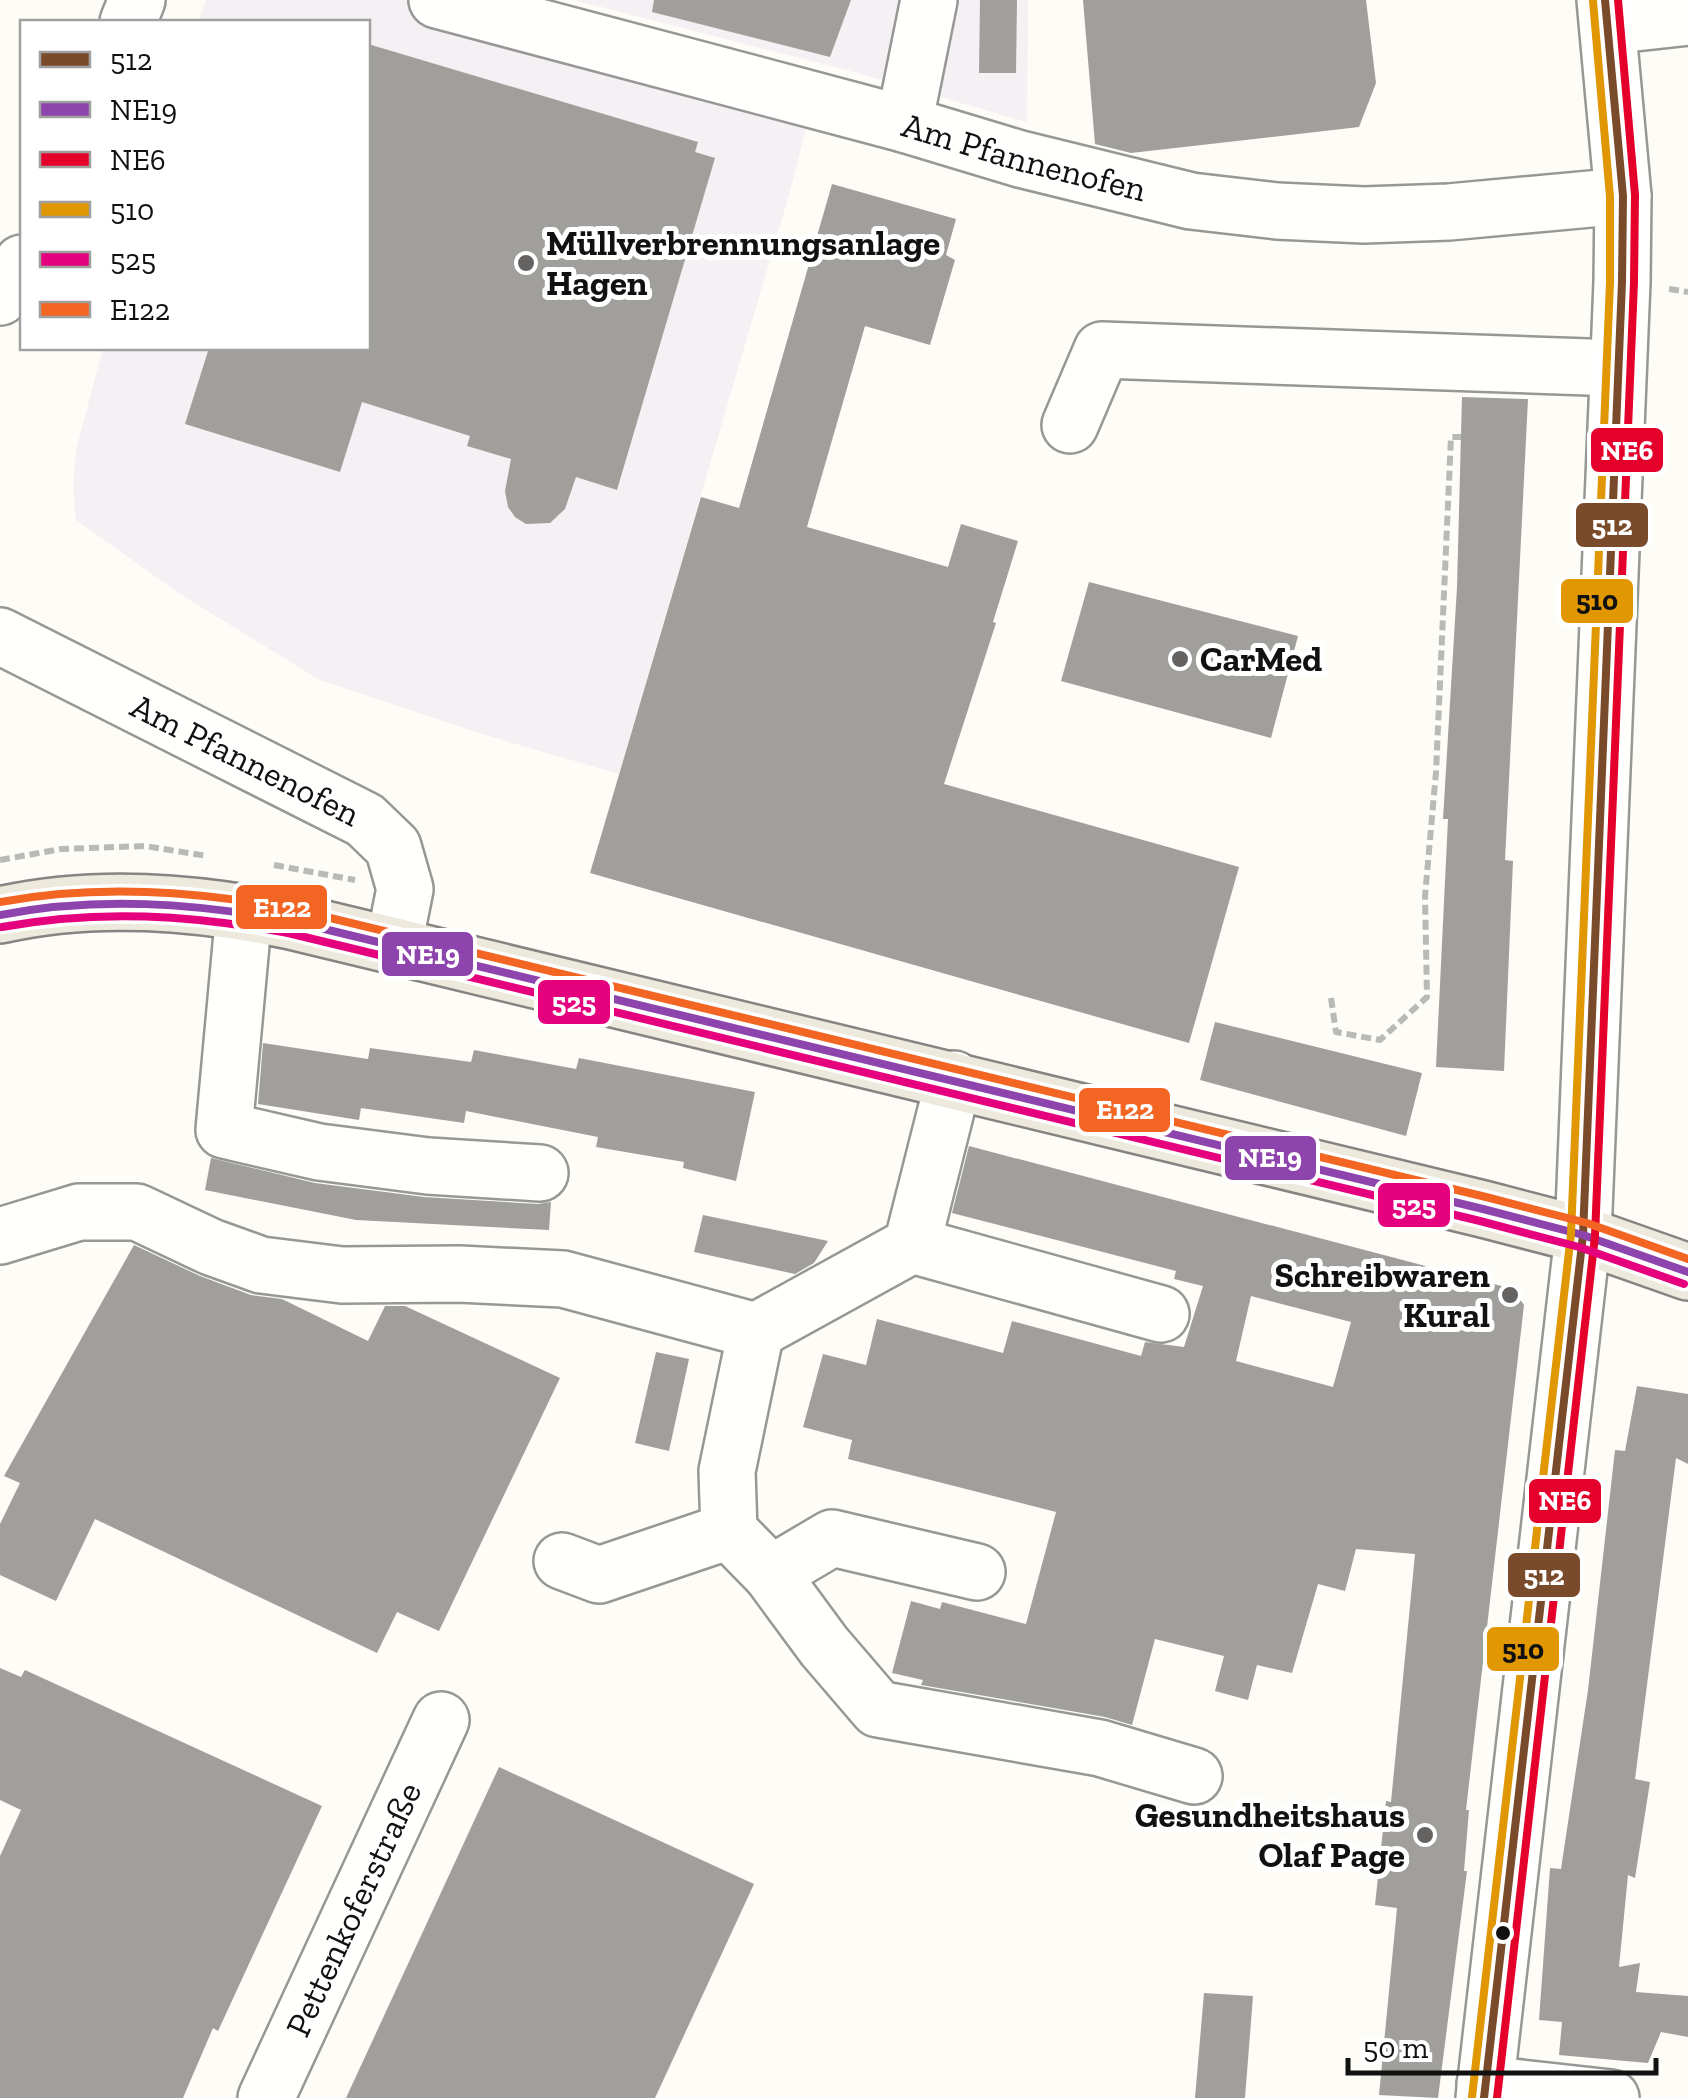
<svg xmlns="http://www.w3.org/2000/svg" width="1688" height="2098" font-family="'Zilla Slab',serif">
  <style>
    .industrial { fill: #f5f0f3 }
    .building { fill: #a19f9c; fill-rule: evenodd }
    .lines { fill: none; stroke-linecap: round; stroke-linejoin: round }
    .minor-casing { stroke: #979795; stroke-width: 60 }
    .major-casing { stroke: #858482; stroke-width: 60 }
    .path { stroke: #b9b9b8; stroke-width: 6; stroke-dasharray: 10 5; stroke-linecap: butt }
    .minor { stroke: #fffffe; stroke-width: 55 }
    .major { stroke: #ede9dc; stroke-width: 55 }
    .bus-1-casing { stroke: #fff; stroke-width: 15 }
    .bus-2-casing { stroke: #fff; stroke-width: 15 }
    .bus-3-casing { stroke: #fff; stroke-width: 15 }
    .bus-4-casing { stroke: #fff; stroke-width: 15 }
    .bus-5-casing { stroke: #fff; stroke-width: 15 }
    .bus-6-casing { stroke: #fff; stroke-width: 15 }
    .bus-1 { stroke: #7a4b2a; stroke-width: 8 }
    .bus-2 { stroke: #8e44ad; stroke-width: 8 }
    .bus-3 { stroke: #e4002b; stroke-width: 8 }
    .bus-4 { stroke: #e09702; stroke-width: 8 }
    .bus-5 { stroke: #e5007d; stroke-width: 8 }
    .bus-6 { stroke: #f26522; stroke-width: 8 }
    .poi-dot { fill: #646362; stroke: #fff; stroke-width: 4 }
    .bus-dot { fill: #111; stroke: #fff; stroke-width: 4 }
    .labels { text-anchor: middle; stroke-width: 10; stroke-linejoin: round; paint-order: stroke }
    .street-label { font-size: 35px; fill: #111; stroke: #fff }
    .poi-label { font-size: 35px; font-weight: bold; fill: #111; stroke: #fff; text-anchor: start }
    .line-badge { stroke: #fff; stroke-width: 4 }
    .badge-label { font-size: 28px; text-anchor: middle; font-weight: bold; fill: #fff }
    .pale-badge-label { font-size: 28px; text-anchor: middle; font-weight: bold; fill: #111 }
  </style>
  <rect width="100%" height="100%" fill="#fdfcf7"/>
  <!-- industrial -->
  <g class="industrial">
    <path d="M206 0H437L813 101 789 195 619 774 485 735 320 680 180 594 76 520 73 487 76 450 103 348H368V22H198Z"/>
    <path d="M574 0H1028L1027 122 850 71Z"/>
  </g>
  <!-- building -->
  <g class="building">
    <path d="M654 0H851L830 57 652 12Z"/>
    <path d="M980 0H1017L1016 73H979Z"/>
    <path d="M1083 0H1366L1376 83 1359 127 1131 153 1095 144Z"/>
    <path d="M368 44 698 142 695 152 715 158 617 490 576 477 565 509 550 523 526 524 515 517 508 507 505 491 511 459 467 446 470 436 362 402 340 472 185 424 209 348H368Z"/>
    <path d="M832 184 956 219 946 255 955 260 930 345 865 326 807 527 948 567 961 524 1018 541 993 622 996 623 944 784 1239 867 1189 1043 590 873 701 497 739 508Z"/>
    <path d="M1462 397 1528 399 1505 860 1513 861 1504 1071 1436 1067 1448 819H1443L1457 587Z"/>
    <path d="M1089 582 1298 636 1271 738 1061 681Z"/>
    <path d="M1215 1022 1422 1073 1406 1136 1200 1080Z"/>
    <path d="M263 1043 368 1059 370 1048 471 1062 474 1050 576 1069 579 1058 755 1092 736 1181 683 1168 684 1162 596 1147 598 1137 466 1111 464 1123 361 1108 359 1120 258 1104Z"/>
    <path d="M969 1146 1513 1289 1524 1305 1466 1810H1469L1464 1871H1467L1438 2098 1379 2095 1397 1908 1375 1905 1386 1801 1391 1802 1415 1554 1356 1549 1345 1591 1318 1584 1292 1673 1257 1665 1248 1700 1215 1691 1224 1656 1155 1639 1132 1725 1105 1717 921 1685 923 1680 892 1673 911 1601 940 1609 942 1602 1026 1624 1056 1512 848 1459 852 1440 803 1427 823 1354 866 1365 877 1319 1003 1353 1012 1321 1141 1356 1145 1342 1184 1347 1203 1286 1174 1279 1176 1271 952 1213ZM1251 1296 1351 1322 1333 1387 1236 1361Z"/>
    <path d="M211 1158 315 1183 424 1197 538 1204 551 1202 549 1230 356 1220 205 1190Z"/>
    <path d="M703 1215 828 1241 814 1263 795 1274 694 1252Z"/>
    <path d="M134 1245 200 1276 251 1295 282 1299 368 1341 385 1306H405L560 1378 439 1631 397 1612 377 1653 95 1519 56 1601 0 1575V1524L20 1483 4 1476Z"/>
    <path d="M656 1352 689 1359 669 1451 635 1443Z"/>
    <path d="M1637 1386 1688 1394V1464L1676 1458 1635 1779 1650 1782 1635 1878 1628 1875 1619 1967 1640 1963 1636 1992 1688 1996V2037L1661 2032 1648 2063 1559 2055 1562 2022 1539 2020 1550 1868 1561 1869 1588 1690 1615 1450 1625 1451Z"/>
    <path d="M0 1668 21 1677 25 1670 322 1806 218 2031 213 2028 183 2098H0V1856L21 1810 0 1800Z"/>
    <path d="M499 1767 754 1884 655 2098H346Z"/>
    <path d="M1204 1993 1253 1996 1245 2098H1195Z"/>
  </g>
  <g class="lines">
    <defs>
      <g id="minor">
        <path id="s1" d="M437 0 904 124 1020 159 1191 201 1277 211 1364 215 1449 212 1623 196"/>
        <path d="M128 22 137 0"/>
        <path d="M1608 26 1688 17"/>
        <path d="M904 124 929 0"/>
        <path d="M0 297 22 263"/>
        <path d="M1070 425 1102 350 1617 368"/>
        <path id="s2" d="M0 636 365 820 393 847 405 889 394 944"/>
        <path d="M244 912 224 1130 319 1152 428 1166 540 1173"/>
        <path d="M0 1236 79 1212H137L211 1247 261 1265 342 1275 459 1274 563 1279 756 1331 912 1245 954 1079"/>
        <path d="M912 1245 1161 1314"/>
        <path d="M756 1331 727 1471 729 1531 771 1574 824 1646 878 1709 1100 1748 1194 1776"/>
        <path d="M562 1561 599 1575 729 1531"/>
        <path d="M771 1574 832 1538 977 1572"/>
        <path d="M1485 2084 1611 2098"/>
        <path id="s3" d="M266 2098 441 1720"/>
        <path d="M1484 2098 1583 1235 1622 282 1623 196 1605 0"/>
      </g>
      <path id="major" d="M0 915C96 893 196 902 291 921L1483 1209 1583 1235 1688 1272"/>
    </defs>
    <!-- minor casing -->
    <use href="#minor" class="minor-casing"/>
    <!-- major casing -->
    <use href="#major" class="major-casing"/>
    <!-- path -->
    <g class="path">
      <path d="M1669 289 1688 292"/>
      <path d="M0 860 61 849 145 846 207 856"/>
      <path d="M274 865 355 880"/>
      <path d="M1331 998 1336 1032 1380 1040 1427 997 1425 896 1436 772 1451 437H1461"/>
    </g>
    <!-- minor -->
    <use href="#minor" class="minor"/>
    <!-- major -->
    <use href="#major" class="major"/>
    <defs>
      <path id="bus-1" d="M1484 2098 1583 1235 1622 282 1623 196 1605 0"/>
      <path id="bus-2" d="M0 915C98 896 193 903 291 921L1483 1209 1583 1235 1688 1272"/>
      <path id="bus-3" d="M1497 2098 1595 1236 1634 282 1635 195 1618 0"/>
      <path id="bus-4" d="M1472 2097 1571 1234 1610 282V197L1593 1"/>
      <path id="bus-5" d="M2 927C99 909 192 915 288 933L1480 1221 1579 1247 1684 1284"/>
      <path id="bus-6" d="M0 902C99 884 195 891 293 909L1486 1197 1587 1223 1688 1259"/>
    </defs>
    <!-- bus-1 casing -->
    <use href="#bus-1" class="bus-1-casing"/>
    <!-- bus-2 casing -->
    <use href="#bus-2" class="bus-2-casing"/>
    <!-- bus-3 casing -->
    <use href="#bus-3" class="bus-3-casing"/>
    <!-- bus-4 casing -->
    <use href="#bus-4" class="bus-4-casing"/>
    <!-- bus-5 casing -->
    <use href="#bus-5" class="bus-5-casing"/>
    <!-- bus-6 casing -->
    <use href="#bus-6" class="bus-6-casing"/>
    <!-- bus-1 -->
    <use href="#bus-1" class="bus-1"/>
    <!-- bus-2 -->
    <use href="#bus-2" class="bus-2"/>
    <!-- bus-3 -->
    <use href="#bus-3" class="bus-3"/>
    <!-- bus-4 -->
    <use href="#bus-4" class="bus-4"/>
    <!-- bus-5 -->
    <use href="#bus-5" class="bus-5"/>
    <!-- bus-6 -->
    <use href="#bus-6" class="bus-6"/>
  </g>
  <!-- markers -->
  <g class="poi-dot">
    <circle cx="526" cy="263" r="10"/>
    <circle cx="1180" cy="659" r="10"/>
    <circle cx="1510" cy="1295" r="10"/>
    <circle cx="1425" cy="1835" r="10"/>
  </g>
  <circle class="bus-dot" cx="1503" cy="1933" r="9"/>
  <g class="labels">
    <!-- street labels -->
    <g class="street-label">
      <text dy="12" stroke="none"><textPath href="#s1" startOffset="608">Am Pfannenofen</textPath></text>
      <text dy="12" stroke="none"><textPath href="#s2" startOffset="275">Am Pfannenofen</textPath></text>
      <text dy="12" stroke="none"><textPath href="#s3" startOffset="208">Pettenkoferstraße</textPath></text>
    </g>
    <!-- poi labels -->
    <g class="poi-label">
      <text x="546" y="255">Müllverbrennungsanlage<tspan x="546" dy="40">Hagen</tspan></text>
      <text x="1200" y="671">CarMed</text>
      <text x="1490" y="1287" text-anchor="end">Schreibwaren<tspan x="1490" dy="40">Kural</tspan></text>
      <text x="1405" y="1827" text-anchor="end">Gesundheitshaus<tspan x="1405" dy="40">Olaf Page</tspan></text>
    </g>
  </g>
  <g class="line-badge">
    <rect x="1589" y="426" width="76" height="48" rx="10" fill="#e4002b"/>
    <rect x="1574" y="501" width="76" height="48" rx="10" fill="#7a4b2a"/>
    <rect x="1559" y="577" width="76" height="48" rx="10" fill="#e09702"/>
    <rect x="234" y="883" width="95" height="48" rx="10" fill="#f26522"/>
    <rect x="380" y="930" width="95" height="48" rx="10" fill="#8e44ad"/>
    <rect x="536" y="978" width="76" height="48" rx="10" fill="#e5007d"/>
    <rect x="1077" y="1086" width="95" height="48" rx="10" fill="#f26522"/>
    <rect x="1223" y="1134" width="95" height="48" rx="10" fill="#8e44ad"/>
    <rect x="1376" y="1181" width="76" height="48" rx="10" fill="#e5007d"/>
    <rect x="1527" y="1477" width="76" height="48" rx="10" fill="#e4002b"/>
    <rect x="1506" y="1551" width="76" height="48" rx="10" fill="#7a4b2a"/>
    <rect x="1485" y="1625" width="76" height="48" rx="10" fill="#e09702"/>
  </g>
  <g class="badge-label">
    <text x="1627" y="460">NE6</text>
    <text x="1612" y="535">512</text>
    <text x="282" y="917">E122</text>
    <text x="428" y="964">NE19</text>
    <text x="574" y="1012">525</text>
    <text x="1125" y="1119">E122</text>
    <text x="1270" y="1167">NE19</text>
    <text x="1414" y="1215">525</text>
    <text x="1565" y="1510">NE6</text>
    <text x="1544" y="1585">512</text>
  </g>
  <g class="pale-badge-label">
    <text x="1597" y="610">510</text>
    <text x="1523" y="1659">510</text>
  </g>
  <!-- legend -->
  <rect x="20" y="20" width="350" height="330" fill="#ffffff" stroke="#a0a0a0" stroke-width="2.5"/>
  <rect x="40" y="52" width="50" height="15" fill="#7a4b2a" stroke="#a0a0a0" stroke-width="2.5"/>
  <text x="110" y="70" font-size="30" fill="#111111">512</text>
  <rect x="40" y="102" width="50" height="15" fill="#8e44ad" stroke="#a0a0a0" stroke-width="2.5"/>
  <text x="110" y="120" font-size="30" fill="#111111">NE19</text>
  <rect x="40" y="152" width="50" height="15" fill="#e4002b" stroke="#a0a0a0" stroke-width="2.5"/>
  <text x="110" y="170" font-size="30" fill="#111111">NE6</text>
  <rect x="40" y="202" width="50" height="15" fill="#e09702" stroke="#a0a0a0" stroke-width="2.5"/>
  <text x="110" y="220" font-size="30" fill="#111111">510</text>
  <rect x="40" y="252" width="50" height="15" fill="#e5007d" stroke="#a0a0a0" stroke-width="2.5"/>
  <text x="110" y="270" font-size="30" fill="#111111">525</text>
  <rect x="40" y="302" width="50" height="15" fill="#f26522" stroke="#a0a0a0" stroke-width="2.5"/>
  <text x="110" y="320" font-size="30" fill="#111111">E122</text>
  <!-- scale -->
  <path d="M1348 2058v15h308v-15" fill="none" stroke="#111111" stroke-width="5"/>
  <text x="1363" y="2058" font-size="30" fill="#111111" stroke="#ffffff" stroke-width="8" paint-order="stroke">50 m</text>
</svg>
